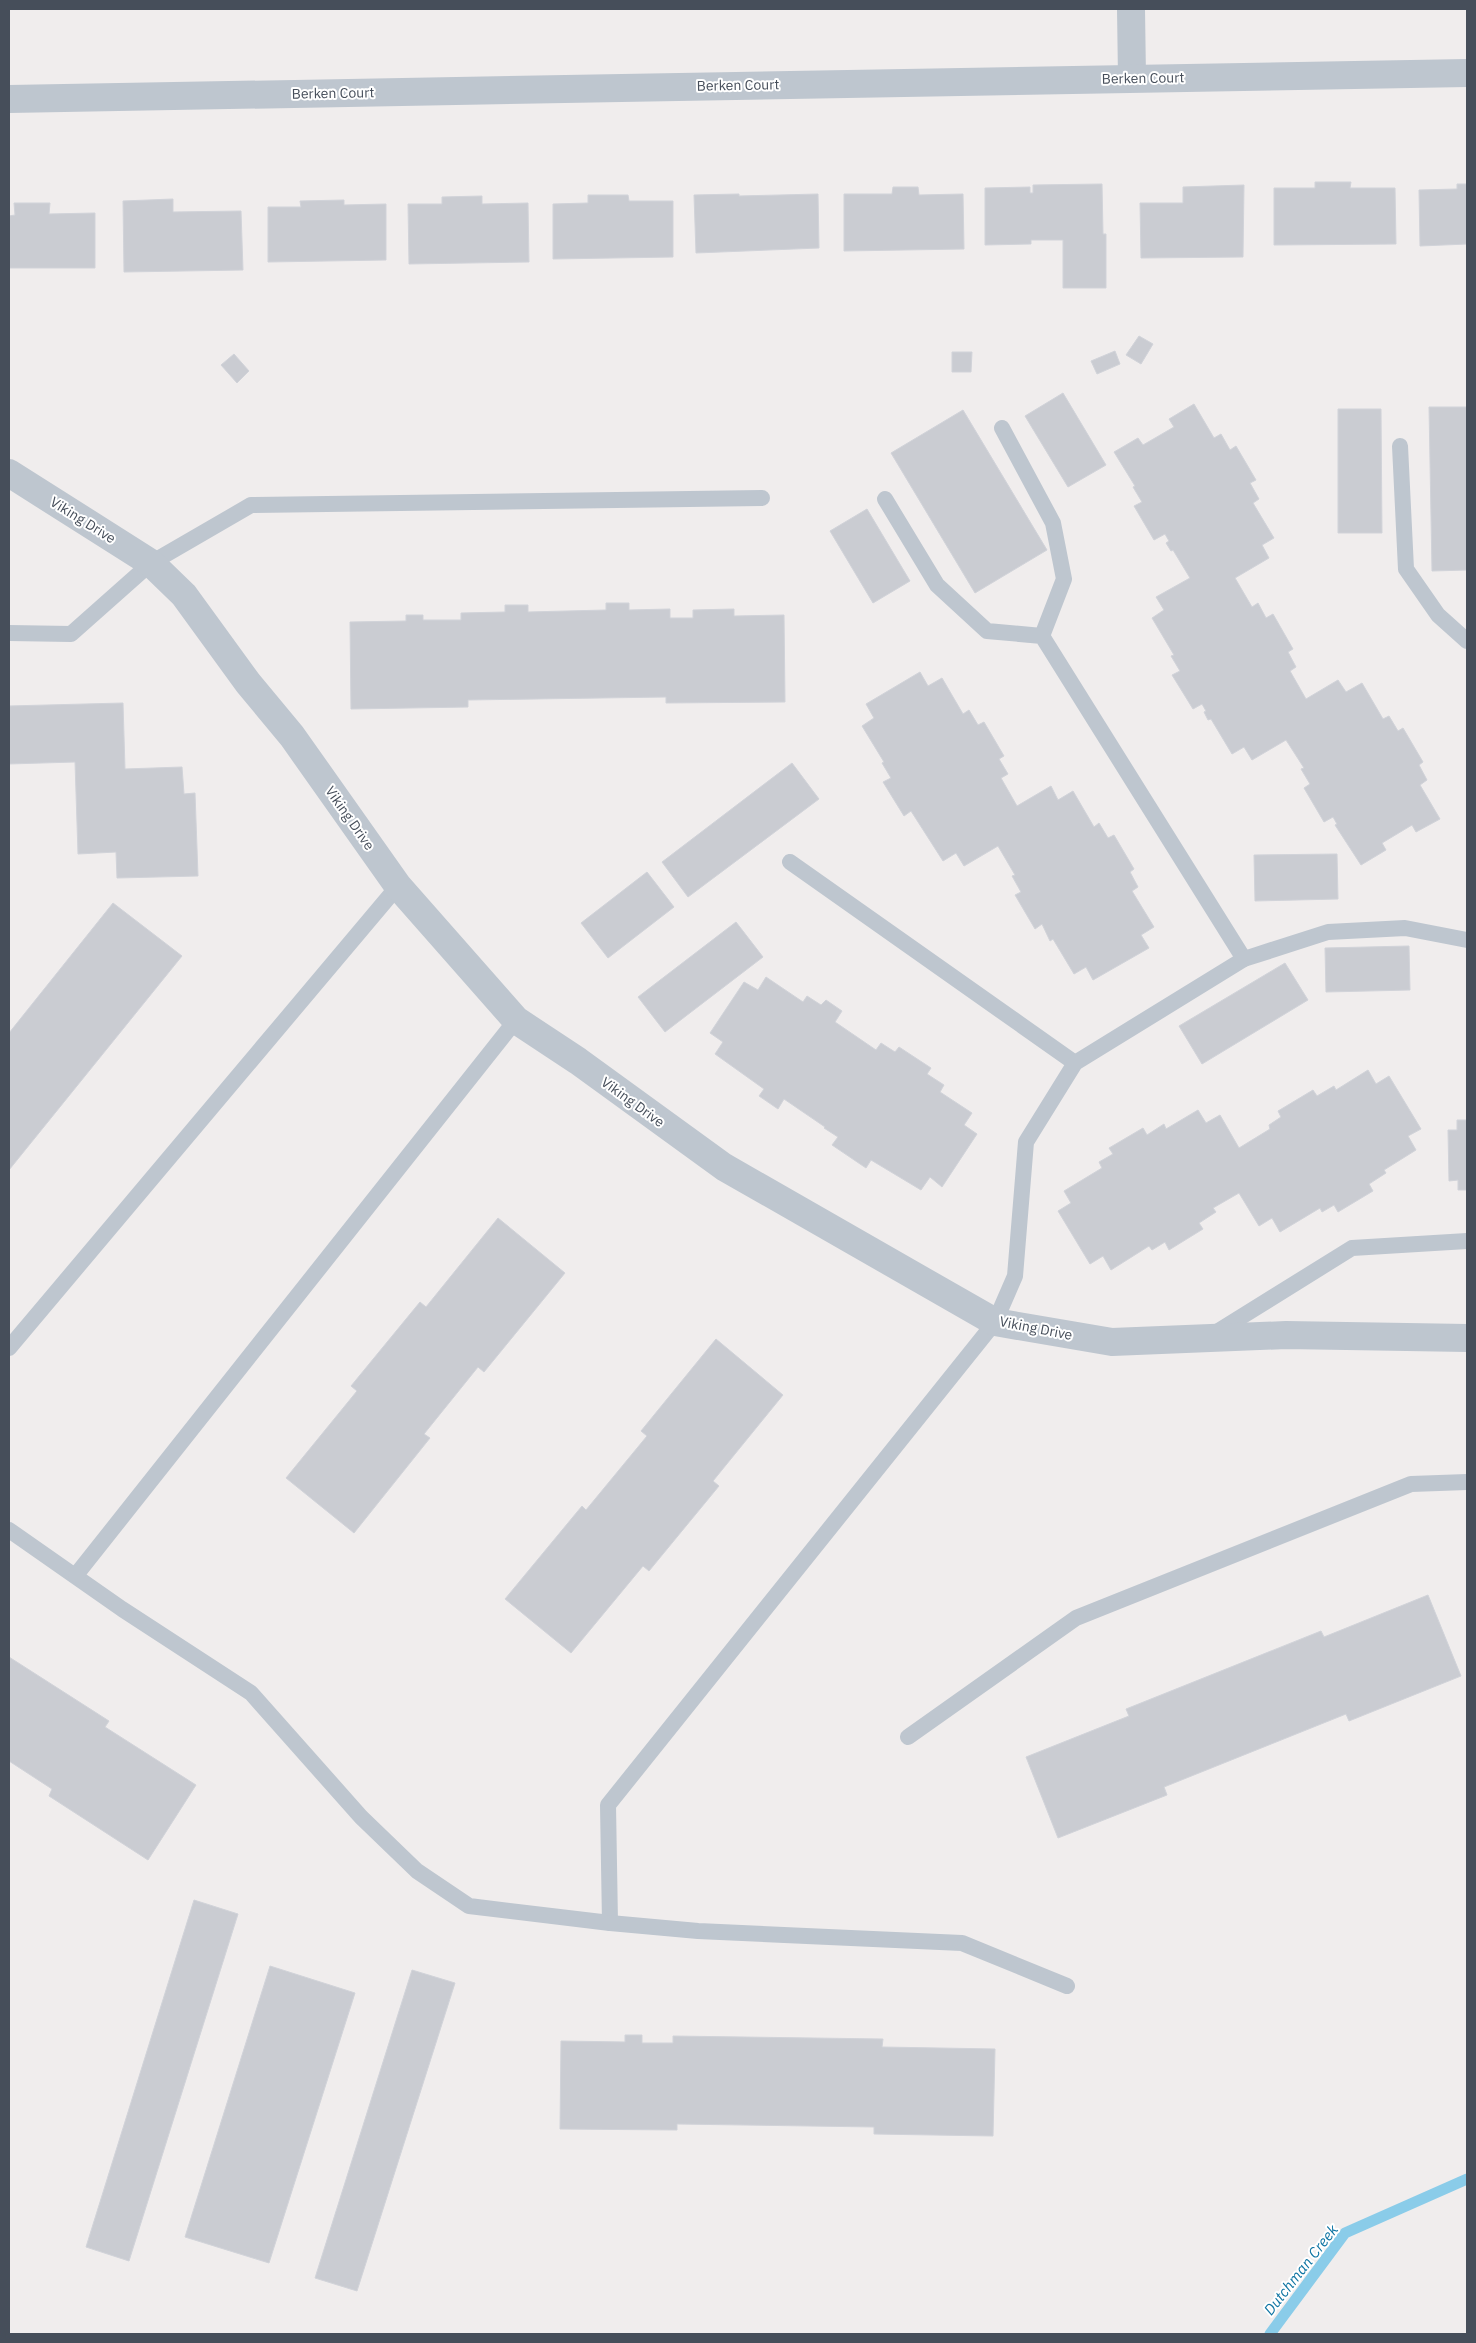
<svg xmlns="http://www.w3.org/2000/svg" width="1476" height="2343" font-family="'IBM Plex Sans',sans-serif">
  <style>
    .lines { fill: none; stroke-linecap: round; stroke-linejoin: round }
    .stream { stroke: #8acce9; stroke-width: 11 }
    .building { fill: #caccd2; stroke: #d1d3d9 }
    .service { stroke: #bec6cf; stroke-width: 16 }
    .minor { stroke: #bec6cf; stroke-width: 28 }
    .labels { text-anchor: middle; stroke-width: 4; stroke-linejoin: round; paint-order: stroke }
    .street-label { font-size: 14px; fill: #464e5a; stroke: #fff }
    .water-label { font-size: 15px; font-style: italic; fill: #0f75a3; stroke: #fff }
  </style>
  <rect width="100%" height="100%" fill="#f0eded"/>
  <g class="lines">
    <!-- stream -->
    <path class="stream" d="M1270 2334 1345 2233 1467 2179"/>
  </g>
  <!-- building -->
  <g class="building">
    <path d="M1315 182H1351L1350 188H1395L1396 244 1274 245V188H1315Z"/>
    <path d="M1102 184 1103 234H1106V288H1063V240H1031V244L985 245V188L1030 187V193H1033V185Z"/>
    <path d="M1457 184H1467V244L1420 246 1419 190 1457 189Z"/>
    <path d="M1244 185 1243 257 1141 258 1140 203H1183V187Z"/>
    <path d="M893 187H918L919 195 963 194 964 249 844 251V194H892Z"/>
    <path d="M739 194V196L818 194 819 248 696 253 694 195Z"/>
    <path d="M588 195H628L629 201H673V257L553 259V204L588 203Z"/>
    <path d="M482 196V204L528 203 529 262 409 264 408 204H442V197Z"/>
    <path d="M173 199V212L241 211 243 270 124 272 123 201Z"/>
    <path d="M344 200V205L386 204V260L268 262V207H301L300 201Z"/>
    <path d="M14 203H50L49 214 95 213V268H9V216L15 215Z"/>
    <path d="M1139 336 1153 344 1141 364 1126 355Z"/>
    <path d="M1115 351 1120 364 1097 374 1091 361Z"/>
    <path d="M952 352H972L971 372H952Z"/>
    <path d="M234 354 249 371 237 383 221 365Z"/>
    <path d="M1063 393 1106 465 1068 487 1025 416Z"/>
    <path d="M1194 404 1214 438 1221 434 1230 450 1236 446 1256 480 1250 483 1259 499 1253 503 1274 538 1262 545 1269 558 1235 578 1252 607 1258 603 1266 618 1273 614 1293 649 1288 652 1296 667 1290 671 1306 699 1338 680 1346 692 1362 683 1383 719 1389 716 1398 731 1403 728 1423 762 1419 765 1427 780 1420 785 1440 819 1416 832 1412 825 1382 843 1386 850 1361 865 1335 825 1337 824 1333 817 1324 822 1304 788 1310 784 1301 769 1304 768 1286 740 1252 760 1244 747 1232 754 1211 719 1208 720 1204 712 1206 711 1202 704 1193 709 1172 675 1180 671 1171 656 1174 655 1152 618 1164 610 1156 597 1190 578 1173 550 1171 551 1166 543 1169 541 1165 534 1154 540 1134 506 1142 502 1133 487 1135 486 1114 452 1138 438 1143 445 1174 427 1169 419Z"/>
    <path d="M1429 407H1467V570L1432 571Z"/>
    <path d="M1338 409H1381L1382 533H1338Z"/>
    <path d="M963 410 1047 550 975 593 891 453Z"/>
    <path d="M867 509 910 581 873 603 830 531Z"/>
    <path d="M606 603H629V610L670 609V618H693V610L734 609V616L784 615 785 702 666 703V697L468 700V707L351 709 350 622 406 621V615H423V620H461V613L505 612V605H528V612L606 610Z"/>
    <path d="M920 672 928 686 942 678 963 714 969 710 978 725 984 722 1004 756 999 759 1008 774 1001 778 1017 806 1051 786 1058 800 1073 791 1094 827 1099 823 1108 838 1114 835 1134 869 1130 872 1138 887 1132 891 1154 927 1141 935 1149 948 1093 980 1086 967 1074 974 1053 939 1050 941 1042 924 1035 929 1015 895 1021 892 1012 876 1015 875 998 846 964 866 956 853 943 861 911 811 904 816 883 782 891 778 882 763 884 762 862 726 874 718 866 704Z"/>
    <path d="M123 703 125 769 182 767 184 794 195 793 198 876 117 878 116 852 78 854 75 762 9 764V706Z"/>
    <path d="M792 763 819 799 688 897 662 862Z"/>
    <path d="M1337 854 1338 899 1255 901 1254 855Z"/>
    <path d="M647 872 674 907 608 958 581 923Z"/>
    <path d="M113 903 182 956 9 1170V1033Z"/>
    <path d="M736 922 763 957 665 1032 638 997Z"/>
    <path d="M1409 946 1410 990 1326 992 1325 948Z"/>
    <path d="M1285 963 1308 1000 1202 1064 1179 1026Z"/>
    <path d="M766 977 803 1002 807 996 821 1005 826 1000 842 1011 835 1022 876 1050 881 1043 895 1052 899 1047 931 1068 927 1074 944 1085 940 1092 972 1113 964 1125 977 1134 942 1187 930 1177 921 1190 871 1160 866 1168 832 1145 838 1137 824 1128 825 1127 784 1099 778 1109 759 1096 764 1089 715 1054 723 1042 710 1033 744 982 758 990Z"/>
    <path d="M1368 1070 1376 1084 1389 1076 1421 1129 1408 1136 1416 1150 1384 1170 1386 1173 1369 1184 1373 1191 1338 1212 1334 1205 1322 1212 1320 1208 1280 1232 1272 1218 1259 1226 1239 1193 1213 1208 1216 1212 1199 1223 1203 1229 1169 1250 1165 1242 1152 1250 1149 1246 1111 1270 1103 1256 1090 1264 1058 1211 1071 1203 1064 1191 1102 1168 1099 1162 1113 1154 1109 1148 1143 1128 1147 1135 1164 1124 1166 1129 1198 1110 1206 1123 1220 1115 1239 1148 1270 1129 1269 1125 1281 1117 1278 1111 1313 1090 1317 1096 1334 1086 1336 1090Z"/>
    <path d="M1457 1120H1467V1190H1458V1180L1449 1181 1448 1130H1457Z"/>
    <path d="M498 1218 565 1273 484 1372 478 1367 424 1434 430 1438 354 1533 286 1478 357 1391 351 1386 420 1302 426 1307Z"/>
    <path d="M716 1339 783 1395 713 1481 719 1486 649 1571 643 1566 571 1653 505 1599 582 1506 586 1510 647 1436 641 1431Z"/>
    <path d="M1428 1595 1461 1676 1349 1721 1346 1714 1164 1787 1167 1795 1058 1838 1026 1757 1129 1716 1126 1709 1321 1631 1324 1637Z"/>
    <path d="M9 1657 109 1721 105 1727 196 1785 148 1860 49 1796 52 1789 9 1761Z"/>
    <path d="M194 1900 238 1914 129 2261 86 2247Z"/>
    <path d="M270 1966 355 1993 269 2263 185 2237Z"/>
    <path d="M412 1970 455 1983 357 2291 315 2278Z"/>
    <path d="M625 2035H642V2043H673V2036L883 2039 882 2047 995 2049 993 2136 874 2134V2127L677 2124V2130L560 2129 561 2041 625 2042Z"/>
  </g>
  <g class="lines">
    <!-- service -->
    <g class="service">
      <path d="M1002 428 1053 523 1064 579 1042 636"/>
      <path d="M1400 446 1406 569 1438 615 1467 641"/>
      <path d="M885 499 937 585 987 631 1042 636 1244 959"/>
      <path d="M9 633 71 634 151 563 251 505 762 498"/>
      <path d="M790 862 1075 1063"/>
      <path d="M1212 1335 1352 1248 1467 1241"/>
      <path d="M9 1348 398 886"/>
      <path d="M9 1530 122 1609 251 1693 361 1817 417 1871 469 1906 610 1923 608 1805 995 1322 1015 1276 1026 1142 1075 1063 1244 959 1328 932 1405 928 1467 940"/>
      <path d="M76 1575 516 1020"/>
      <path d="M908 1737 1076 1618 1411 1484 1467 1482"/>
      <path d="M610 1923 698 1931 962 1943 1067 1986"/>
    </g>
    <!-- minor -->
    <g class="minor">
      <path d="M1131 9 1132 78"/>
      <path d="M9 99 1467 73"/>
      <path d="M9 473 151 563 184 595 248 683 292 736 398 886 516 1020 578 1061 724 1167 995 1322 1112 1342 1286 1335 1467 1338"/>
    </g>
  </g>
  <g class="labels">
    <!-- street labels -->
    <g class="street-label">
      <text transform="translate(1143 78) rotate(-1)" y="5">Berken Court</text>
      <text transform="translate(738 85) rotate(-1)" y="5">Berken Court</text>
      <text transform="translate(333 93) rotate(-1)" y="5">Berken Court</text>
      <text transform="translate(83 520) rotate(32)" y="5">Viking Drive</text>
      <text transform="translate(350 818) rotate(55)" y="5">Viking Drive</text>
      <text transform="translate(633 1102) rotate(36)" y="5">Viking Drive</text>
      <text transform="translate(1036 1328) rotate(11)" y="5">Viking Drive</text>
    </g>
    <!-- water labels -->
    <g class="water-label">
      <text transform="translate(1301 2270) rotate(-52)" y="5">Dutchman Creek</text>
    </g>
  </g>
  <!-- border -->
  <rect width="1476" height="2343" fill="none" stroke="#464e5a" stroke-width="20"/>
</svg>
